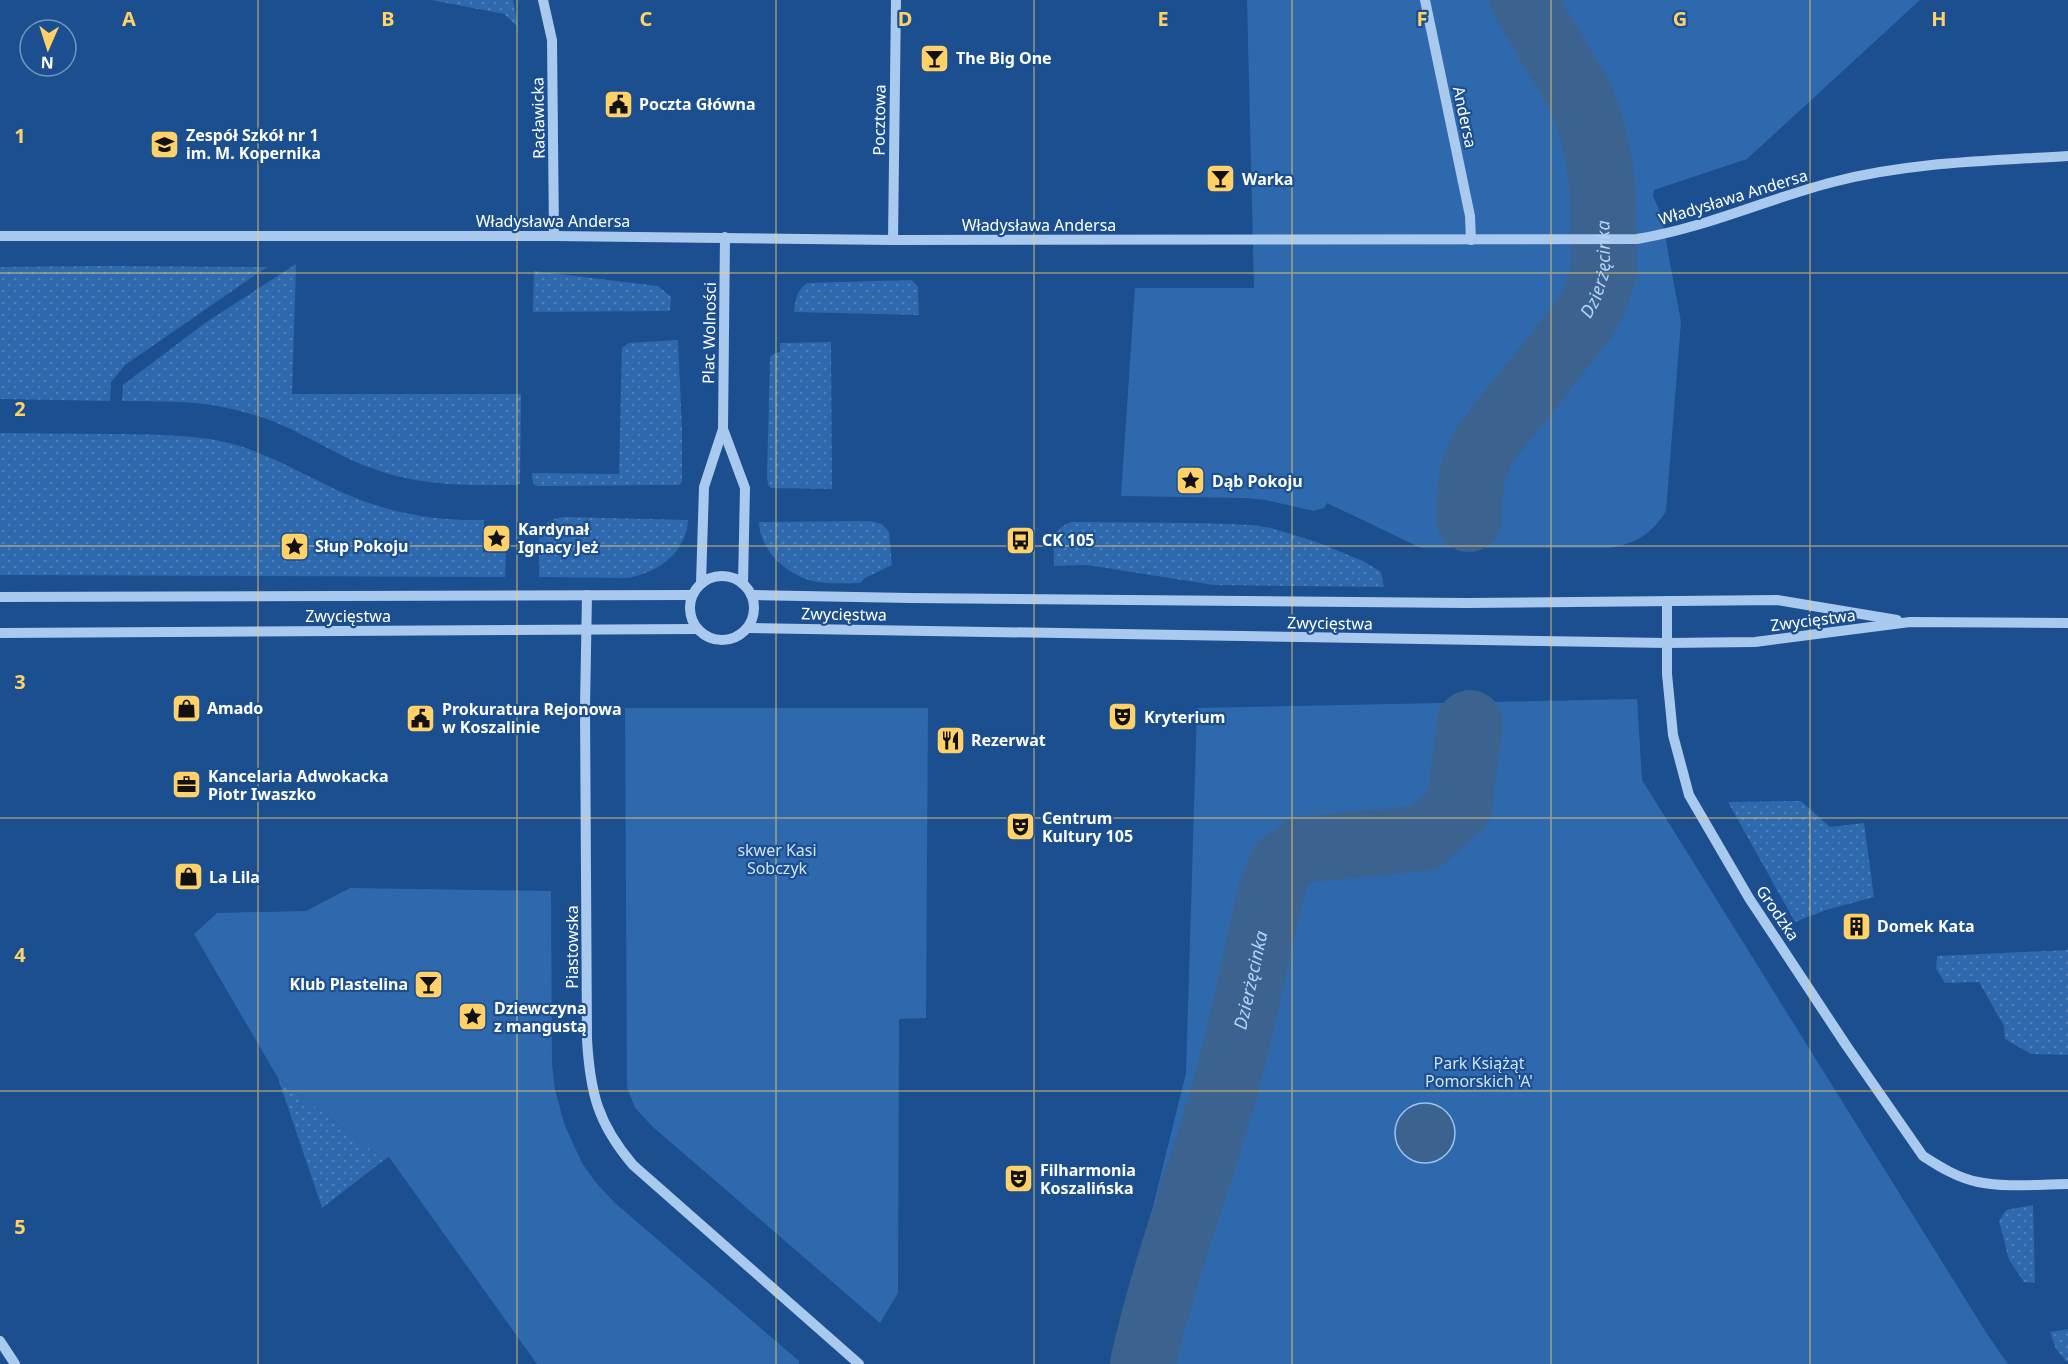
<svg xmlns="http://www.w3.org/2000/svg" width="2068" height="1364" font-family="'Noto Sans',sans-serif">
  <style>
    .grass { fill: url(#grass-dots) }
    .park { fill: #2e69ad }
    .water { fill: #3c6290; stroke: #9cc4f0; stroke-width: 1.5 }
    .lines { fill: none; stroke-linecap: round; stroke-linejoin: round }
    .river { stroke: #3c6290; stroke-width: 66 }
    .minor { stroke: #a9c9ee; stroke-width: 10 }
    .grid { fill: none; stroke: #ffd166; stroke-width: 1.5; stroke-opacity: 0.55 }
    .labels { text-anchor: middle; stroke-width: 4.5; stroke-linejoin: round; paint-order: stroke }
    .poi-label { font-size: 16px; font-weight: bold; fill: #fff; stroke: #1b4f8f; text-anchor: start }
    .street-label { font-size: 16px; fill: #fff; stroke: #1b4f8f }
    .park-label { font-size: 16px; fill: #cfe3fa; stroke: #1b4f8f }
    .water-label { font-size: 18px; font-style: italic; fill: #b5d3f5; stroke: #1b4f8f }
    .grid-label { font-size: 20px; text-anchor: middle; font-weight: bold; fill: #ffd166; stroke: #1b4f8f; stroke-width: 4.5; stroke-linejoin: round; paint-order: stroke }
  </style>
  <defs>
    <pattern id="grass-dots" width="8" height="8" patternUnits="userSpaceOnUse" patternTransform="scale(1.5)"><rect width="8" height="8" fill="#2e69ad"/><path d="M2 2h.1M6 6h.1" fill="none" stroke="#4d80b9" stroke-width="1.8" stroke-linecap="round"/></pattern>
  </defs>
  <rect width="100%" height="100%" fill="#1b4f8f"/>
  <!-- grass -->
  <g class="grass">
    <path d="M431 0H513L518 27 504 14Z"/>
    <path d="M296 264 292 394H521L520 483 518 485C470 486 420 486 374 469 341 458 311 437 279 424 262 416 241 411 222 407 190 400 155 402 122 401L123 385 205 323Z"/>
    <path d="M102 266 267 267 125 365 111 382 110 401 0 399V267Z"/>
    <path d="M534 271 658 286 671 297 670 311 533 312Z"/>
    <path d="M912 280 918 287 919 315 794 312C795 300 797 290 807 283Z"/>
    <path d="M678 340 682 431V482L679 485 537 486 533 484 532 473 619 474 622 348 629 343Z"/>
    <path d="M831 342 832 489 771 488 768 485 767 476 770 357 775 353 780 352V343Z"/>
    <path d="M0 433C40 433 79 434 119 434 157 435 196 434 233 444 279 457 318 484 363 501 402 515 442 521 484 520L483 552 506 553 505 577 0 575Z"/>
    <path d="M565 517 688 520C686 553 658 573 627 578L539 577V534C543 523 553 518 565 517Z"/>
    <path d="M870 521 882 524 889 532 892 565 865 578 860 583C846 583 831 584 817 582 789 577 760 552 759 522Z"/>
    <path d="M1072 522 1202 523 1252 525 1271 528 1314 541 1363 561 1381 572 1384 587 1214 585 1087 565 1054 566C1054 547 1050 528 1072 522Z"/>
    <path d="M1801 801 1830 827 1864 823 1874 897 1826 910 1795 922 1728 802Z"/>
    <path d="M2068 950V1055L2031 1054 2005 1039 2004 1026 1979 982 1945 983 1936 969 1937 956Z"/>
    <path d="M278 1078 384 1160 322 1208Z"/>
    <path d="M2033 1205 2035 1283 2024 1282 2009 1260 1999 1221 2006 1210Z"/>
    <path d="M2068 1329V1361L2067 1362 2056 1349 2050 1332Z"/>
  </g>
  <!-- park -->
  <g class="park">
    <path d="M1247 0H1920L1747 159 1654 190 1653 196 1661 214 1681 322 1666 511C1652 534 1635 544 1609 548H1421L1327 503 1324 508 1314 511 1265 500 1246 498 1121 496 1135 288H1254Z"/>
    <path d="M1637 699 1642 780 1987 1334 2008 1364H1114L1186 1073 1197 708Z"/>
    <path d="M625 708H928L926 1018 899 1019 898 1293 880 1323 653 1127 635 1108 627 1087Z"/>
    <path d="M350 888 551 891 552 1064 555 1090 565 1126 582 1163 597 1184 615 1203 799 1361V1364H537L389 1157 384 1160 278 1078 194 934 217 913 306 911Z"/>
  </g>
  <!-- water -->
  <circle class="water" cx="1425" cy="1133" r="30"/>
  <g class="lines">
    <!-- river -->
    <g class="river">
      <path id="s1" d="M1469 519C1469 487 1470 473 1485 444L1582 322 1595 299 1604 271 1603 193 1599 160 1590 123 1580 96 1523 0"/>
      <path id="s2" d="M1143 1364C1161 1281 1190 1203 1215 1123 1239 1047 1253 968 1271 891L1281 866 1302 850 1424 838 1459 807 1470 723"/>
    </g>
    <!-- minor -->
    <g class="minor">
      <path d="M543 0 552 40 554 236"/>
      <path d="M1425 0 1470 216 1471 240"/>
      <path d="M0 236H554L893 240 1637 239C1705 228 1767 199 1833 182 1910 162 1989 161 2068 156"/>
      <path d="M893 240 896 0"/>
      <path d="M723 429 745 488 743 584"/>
      <circle cx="722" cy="608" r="32"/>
      <path d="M701 583 704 487 723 429 725 237"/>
      <path d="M587 595 585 707 587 1039C590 1093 598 1124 633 1165L859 1364"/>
      <path d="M751 595 910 598 1466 603 1777 600 1897 620"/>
      <path d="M0 597 692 595"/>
      <path d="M1667 601V674L1673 735 1689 795 1749 898 1846 1045 1923 1156C1940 1167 1958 1178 1978 1182 2007 1188 2039 1184 2068 1184"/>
      <path d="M748 628 1667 643 1755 642 1910 622 2068 623"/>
      <path d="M0 633 696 629"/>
      <path d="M0 1341 15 1364"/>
    </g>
  </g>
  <!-- grid -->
  <path class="grid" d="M258 0V1364M517 0V1364M776 0V1364M1034 0V1364M1292 0V1364M1551 0V1364M1810 0V1364M0 273H2068M0 546H2068M0 818H2068M0 1091H2068"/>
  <!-- icons -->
  <defs>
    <symbol id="bar-square" viewBox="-11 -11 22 22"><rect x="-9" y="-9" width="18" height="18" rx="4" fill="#ffd166" stroke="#1b4f8f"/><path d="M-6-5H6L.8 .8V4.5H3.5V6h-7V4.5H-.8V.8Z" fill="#111"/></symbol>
    <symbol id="civic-square" viewBox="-11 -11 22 22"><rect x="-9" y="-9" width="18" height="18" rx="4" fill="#ffd166" stroke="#1b4f8f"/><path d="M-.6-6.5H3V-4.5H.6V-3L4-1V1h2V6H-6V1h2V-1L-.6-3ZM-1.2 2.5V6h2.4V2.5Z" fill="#111"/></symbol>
    <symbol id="school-square" viewBox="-11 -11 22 22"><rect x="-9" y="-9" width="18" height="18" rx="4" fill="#ffd166" stroke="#1b4f8f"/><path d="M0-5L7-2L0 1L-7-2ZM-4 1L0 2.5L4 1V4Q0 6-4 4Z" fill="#111"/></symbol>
    <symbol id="sight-square" viewBox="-11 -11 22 22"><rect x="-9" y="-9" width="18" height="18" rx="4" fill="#ffd166" stroke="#1b4f8f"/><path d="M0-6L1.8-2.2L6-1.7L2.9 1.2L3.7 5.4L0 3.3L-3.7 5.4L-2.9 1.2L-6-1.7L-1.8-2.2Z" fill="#111"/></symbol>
    <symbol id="bus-square" viewBox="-11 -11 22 22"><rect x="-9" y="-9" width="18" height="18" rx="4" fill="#ffd166" stroke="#1b4f8f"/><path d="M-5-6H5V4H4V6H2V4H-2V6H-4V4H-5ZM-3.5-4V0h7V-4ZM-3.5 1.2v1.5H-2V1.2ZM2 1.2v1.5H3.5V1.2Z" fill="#111"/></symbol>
    <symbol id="shop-square" viewBox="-11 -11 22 22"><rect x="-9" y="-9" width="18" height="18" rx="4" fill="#ffd166" stroke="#1b4f8f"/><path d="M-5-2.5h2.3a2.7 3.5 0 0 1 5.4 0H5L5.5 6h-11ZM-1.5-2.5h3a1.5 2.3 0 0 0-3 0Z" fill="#111"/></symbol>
    <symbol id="theatre-square" viewBox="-11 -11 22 22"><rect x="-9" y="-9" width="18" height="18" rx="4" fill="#ffd166" stroke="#1b4f8f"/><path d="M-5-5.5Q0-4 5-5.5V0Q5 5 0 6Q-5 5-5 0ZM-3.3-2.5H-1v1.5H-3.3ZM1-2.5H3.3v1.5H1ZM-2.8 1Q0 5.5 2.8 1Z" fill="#111"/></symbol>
    <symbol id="restaurant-square" viewBox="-11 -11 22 22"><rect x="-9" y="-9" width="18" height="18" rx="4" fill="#ffd166" stroke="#1b4f8f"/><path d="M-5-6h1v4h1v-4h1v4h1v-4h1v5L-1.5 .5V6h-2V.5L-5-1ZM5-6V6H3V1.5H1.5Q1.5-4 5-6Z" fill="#111"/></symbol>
    <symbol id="office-square" viewBox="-11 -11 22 22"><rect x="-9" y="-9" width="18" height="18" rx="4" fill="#ffd166" stroke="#1b4f8f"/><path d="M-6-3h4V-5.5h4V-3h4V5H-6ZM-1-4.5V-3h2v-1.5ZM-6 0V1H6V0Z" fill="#111"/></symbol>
    <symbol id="building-square" viewBox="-11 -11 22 22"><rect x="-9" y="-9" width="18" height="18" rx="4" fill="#ffd166" stroke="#1b4f8f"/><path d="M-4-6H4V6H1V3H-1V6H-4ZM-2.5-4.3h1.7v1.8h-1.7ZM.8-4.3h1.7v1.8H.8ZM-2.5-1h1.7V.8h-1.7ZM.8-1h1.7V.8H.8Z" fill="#111"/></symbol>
  </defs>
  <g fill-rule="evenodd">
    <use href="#bar-square" x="918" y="42" width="33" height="33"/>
    <use href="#civic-square" x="602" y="88" width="33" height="33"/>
    <use href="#school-square" x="148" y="128" width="33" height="33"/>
    <use href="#bar-square" x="1204" y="162" width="33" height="33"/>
    <use href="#sight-square" x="1174" y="464" width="33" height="33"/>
    <use href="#sight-square" x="480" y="522" width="33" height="33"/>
    <use href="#bus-square" x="1004" y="524" width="33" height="33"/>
    <use href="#sight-square" x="278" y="530" width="33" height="33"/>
    <use href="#shop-square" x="170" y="692" width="33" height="33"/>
    <use href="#theatre-square" x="1106" y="700" width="33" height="33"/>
    <use href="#civic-square" x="404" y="702" width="33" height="33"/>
    <use href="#restaurant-square" x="934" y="724" width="33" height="33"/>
    <use href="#office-square" x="170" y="768" width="33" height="33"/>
    <use href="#theatre-square" x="1004" y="810" width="33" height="33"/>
    <use href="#shop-square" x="172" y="860" width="33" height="33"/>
    <use href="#building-square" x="1840" y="910" width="33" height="33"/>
    <use href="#bar-square" x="412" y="968" width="33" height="33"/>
    <use href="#sight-square" x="456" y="1000" width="33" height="33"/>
    <use href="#theatre-square" x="1002" y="1162" width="33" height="33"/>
  </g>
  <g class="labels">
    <!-- poi labels -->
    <g class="poi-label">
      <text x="956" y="64">The Big One</text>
      <text x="639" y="110">Poczta Główna</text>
      <text x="186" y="141">Zespół Szkół nr 1<tspan x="186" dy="18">im. M. Kopernika</tspan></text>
      <text x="1242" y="185">Warka</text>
      <text x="1212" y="487">Dąb Pokoju</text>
      <text x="518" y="535">Kardynał<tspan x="518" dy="18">Ignacy Jeż</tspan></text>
      <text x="1042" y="546">CK 105</text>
      <text x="315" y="552">Słup Pokoju</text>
      <text x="207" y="714">Amado</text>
      <text x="442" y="715">Prokuratura Rejonowa<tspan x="442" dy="18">w Koszalinie</tspan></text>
      <text x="1144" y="723">Kryterium</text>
      <text x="971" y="746">Rezerwat</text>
      <text x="208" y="782">Kancelaria Adwokacka<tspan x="208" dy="18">Piotr Iwaszko</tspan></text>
      <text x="1042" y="824">Centrum<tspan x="1042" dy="18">Kultury 105</tspan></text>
      <text x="209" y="883">La Lila</text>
      <text x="1877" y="932">Domek Kata</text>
      <text x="408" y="990" text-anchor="end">Klub Plastelina</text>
      <text x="494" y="1014">Dziewczyna<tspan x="494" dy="18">z mangustą</tspan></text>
      <text x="1040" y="1176">Filharmonia<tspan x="1040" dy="18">Koszalińska</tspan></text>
    </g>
    <!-- street labels -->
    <g class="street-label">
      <text transform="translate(1465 117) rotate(78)" y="6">Andersa</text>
      <text transform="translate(538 118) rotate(-91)" y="6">Racławicka</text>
      <text transform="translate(879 120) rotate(-89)" y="6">Pocztowa</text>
      <text transform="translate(1733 197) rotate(-17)" y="6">Władysława Andersa</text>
      <text x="553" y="227">Władysława Andersa</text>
      <text x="1039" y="231">Władysława Andersa</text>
      <text transform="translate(709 333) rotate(-89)" y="6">Plac Wolności</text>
      <text transform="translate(844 614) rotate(1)" y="6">Zwycięstwa</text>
      <text x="348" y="622">Zwycięstwa</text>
      <text transform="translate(1813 620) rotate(-7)" y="6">Zwycięstwa</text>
      <text transform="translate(1330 623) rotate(1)" y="6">Zwycięstwa</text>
      <text transform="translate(1778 913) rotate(56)" y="6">Grodzka</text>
      <text transform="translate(572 947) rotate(-90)" y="6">Piastowska</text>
    </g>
    <!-- park labels -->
    <g class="park-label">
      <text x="777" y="856">skwer Kasi<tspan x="777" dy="18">Sobczyk</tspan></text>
      <text x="1479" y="1069">Park Książąt<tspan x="1479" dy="18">Pomorskich 'A'</tspan></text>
    </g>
    <!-- water labels -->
    <g class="water-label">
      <text dy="6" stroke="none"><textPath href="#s1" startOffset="290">Dzierżęcinka</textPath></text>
      <text dy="6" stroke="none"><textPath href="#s2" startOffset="399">Dzierżęcinka</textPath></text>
    </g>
  </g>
  <g class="grid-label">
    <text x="129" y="26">A</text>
    <text x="388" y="26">B</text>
    <text x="646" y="26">C</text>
    <text x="905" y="26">D</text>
    <text x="1163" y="26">E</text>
    <text x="1422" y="26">F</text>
    <text x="1680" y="26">G</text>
    <text x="1939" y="26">H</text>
    <text x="20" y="143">1</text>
    <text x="20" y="416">2</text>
    <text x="20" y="689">3</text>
    <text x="20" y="962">4</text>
    <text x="20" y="1234">5</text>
  </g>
  <!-- north arrow -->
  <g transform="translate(48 48) rotate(183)"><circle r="28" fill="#1b4f8f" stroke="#7695bc" stroke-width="1.5"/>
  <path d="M0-4.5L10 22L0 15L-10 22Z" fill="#ffd166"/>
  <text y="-9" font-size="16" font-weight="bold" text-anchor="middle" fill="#ffffff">N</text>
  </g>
</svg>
